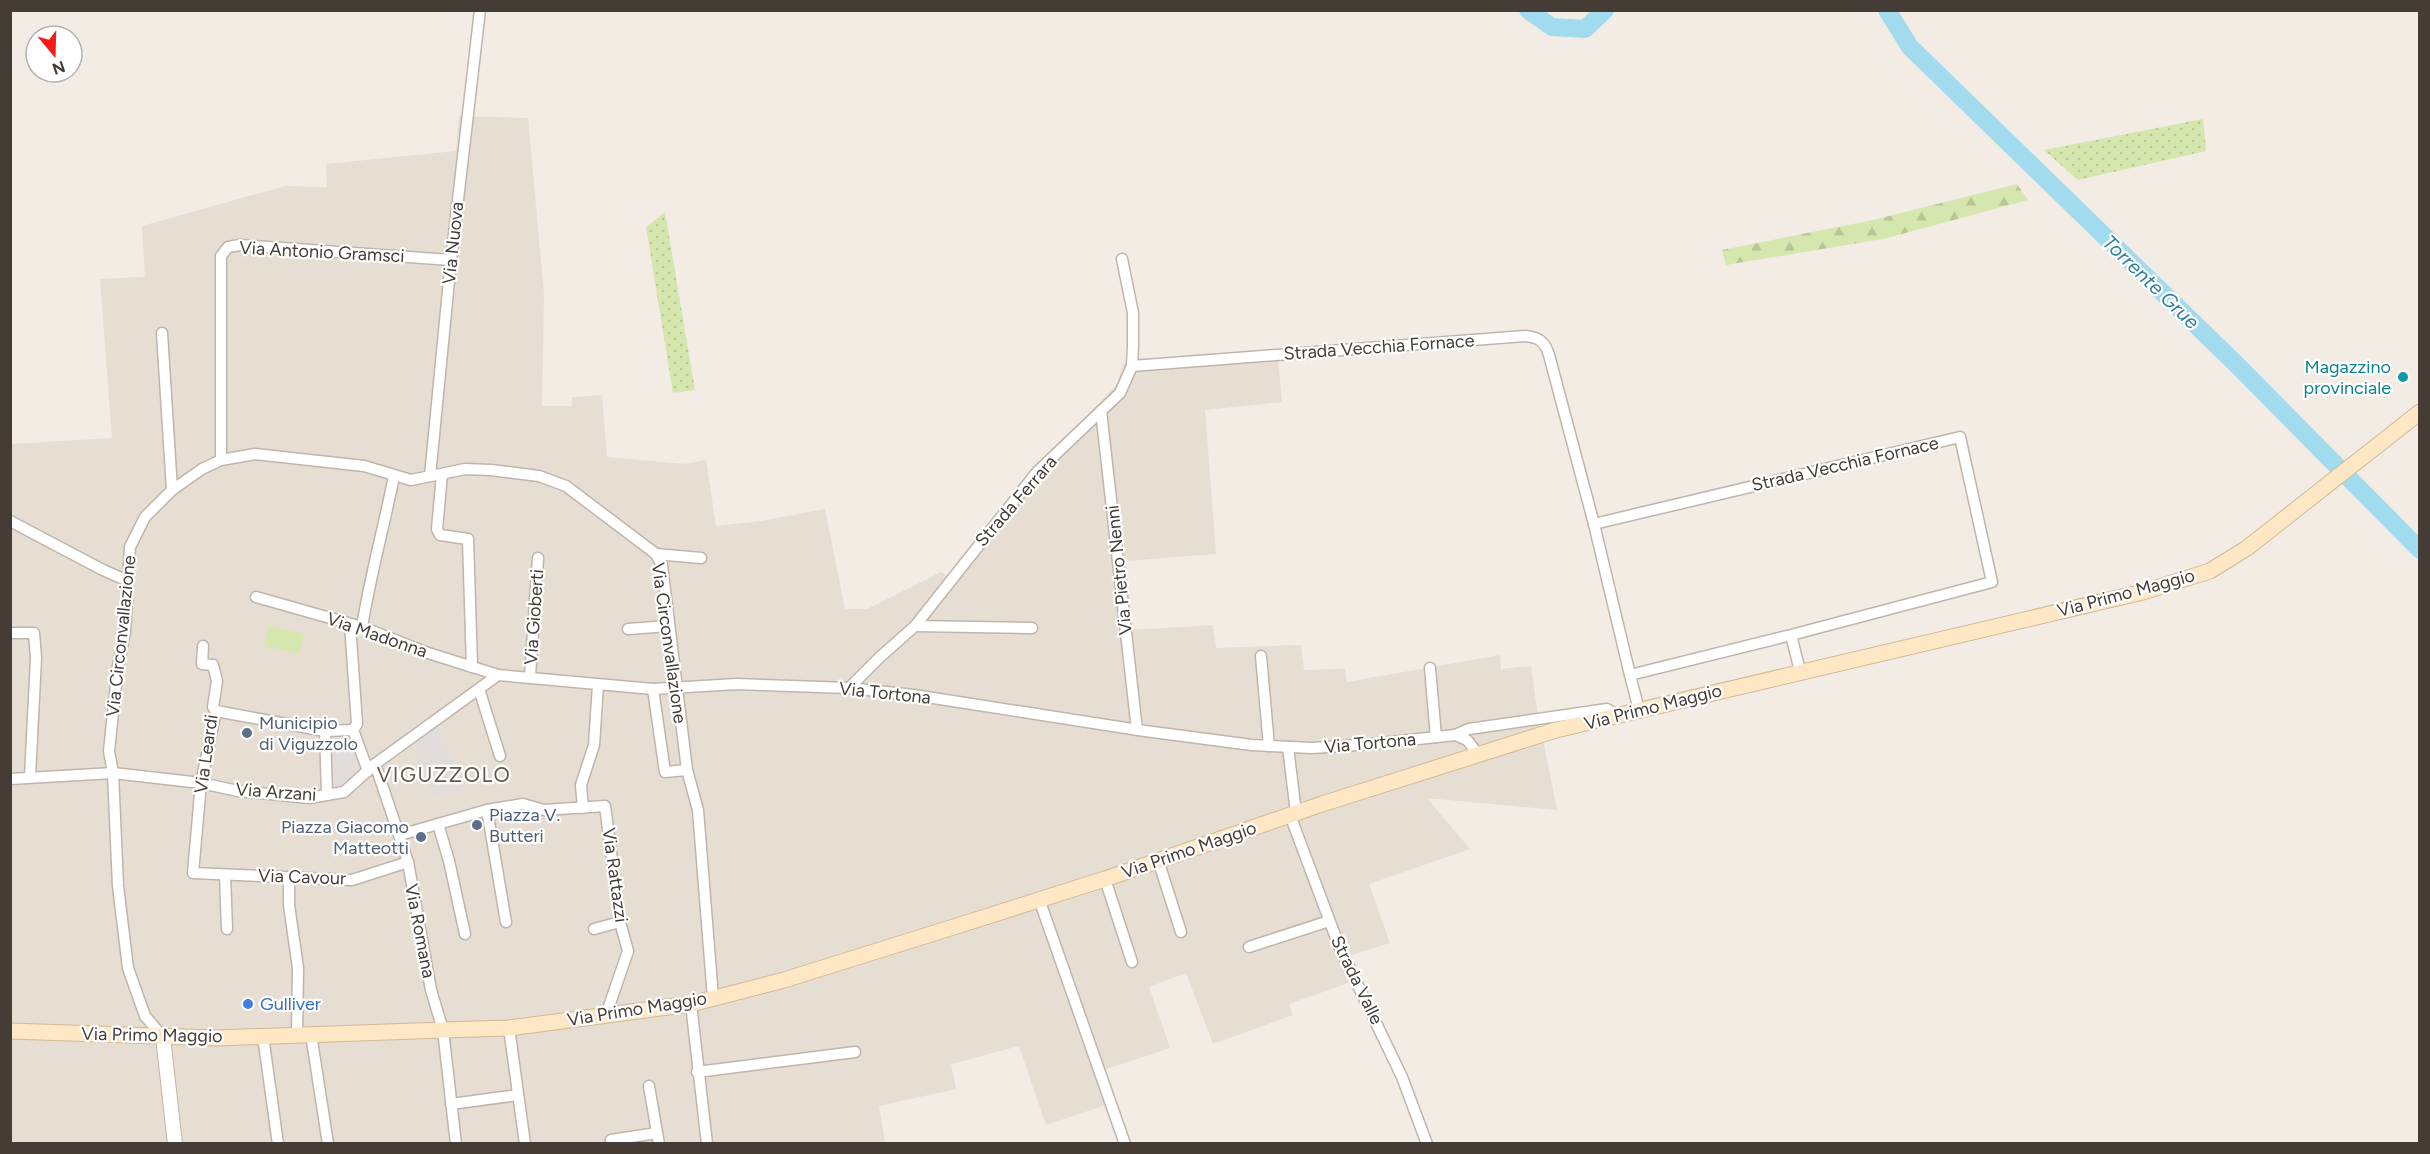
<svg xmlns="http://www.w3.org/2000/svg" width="2430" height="1154" font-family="Figtree,sans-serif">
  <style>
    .residential { fill: #e6ddd3 }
    .grass { fill: url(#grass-dots) }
    .forest { fill: url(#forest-firs) }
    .pitch { fill: #d5e6ae }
    .parking { fill: #e0ddda }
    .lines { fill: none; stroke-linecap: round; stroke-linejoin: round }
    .river { stroke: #a2daee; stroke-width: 18 }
    .minor-casing { stroke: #c0b5ab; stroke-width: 13 }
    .tertiary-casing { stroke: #c0b5ab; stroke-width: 16 }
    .secondary-casing { stroke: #d1b996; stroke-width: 17 }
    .minor { stroke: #fff; stroke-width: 10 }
    .tertiary { stroke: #fff; stroke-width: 14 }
    .secondary { stroke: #fde7c4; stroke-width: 15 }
    .culture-dot { fill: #0f9aa8; stroke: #fff; stroke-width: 2 }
    .service-dot { fill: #5c6f8a; stroke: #fff; stroke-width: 2 }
    .shop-dot { fill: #3f7fe0; stroke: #fff; stroke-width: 2 }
    .labels { text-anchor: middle; stroke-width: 4.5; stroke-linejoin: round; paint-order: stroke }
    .street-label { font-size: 18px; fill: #443c35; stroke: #fff }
    .culture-label { font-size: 18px; fill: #0d838f; stroke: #fff; text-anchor: end }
    .service-label { font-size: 18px; fill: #4e5e75; stroke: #fff; text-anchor: start }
    .shop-label { font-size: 18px; fill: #366cbe; stroke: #fff; text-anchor: start }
    .water-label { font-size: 20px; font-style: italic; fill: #2e7f9d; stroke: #fff }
    .quarter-label { font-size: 21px; letter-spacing: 1.5px; fill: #67584c; stroke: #fff }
  </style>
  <defs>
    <pattern id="grass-dots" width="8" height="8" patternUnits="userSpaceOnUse" patternTransform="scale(1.5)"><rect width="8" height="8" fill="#d5e6ae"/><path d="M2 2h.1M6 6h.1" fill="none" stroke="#b8c696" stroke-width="1.8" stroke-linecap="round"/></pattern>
    <pattern id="forest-firs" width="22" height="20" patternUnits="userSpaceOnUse" patternTransform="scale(1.5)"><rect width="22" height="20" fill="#d5e6ae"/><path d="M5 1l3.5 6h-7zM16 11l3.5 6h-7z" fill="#b8c696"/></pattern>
  </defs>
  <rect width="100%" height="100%" fill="#f2ece5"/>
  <!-- residential -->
  <path class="residential" d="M459 116 528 118 544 294 542 406H572V397L602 395 607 457 684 464 706 460 716 526 761 521 825 509 845 609H867L941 572 948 576 1035 465 1091 412 1117 384 1123 363 1277 350 1282 402 1205 410 1216 554 1126 561 1133 630 1213 625 1216 648 1301 645 1304 670 1345 669 1347 682 1500 655 1501 669 1531 666 1537 710 1557 810 1427 798 1470 849 1369 884 1390 943 1351 955 1362 978 1289 1004 1293 1015 1213 1044 1186 973 1149 987 1170 1048 1103 1070 1115 1102 1046 1125 1019 1046 951 1064 956 1089 879 1106 885 1143 11 1144V444L112 438 100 279 145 277 142 226 285 186 327 187 326 164 456 151Z"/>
  <!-- grass -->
  <g class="grass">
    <path d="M2203 119 2206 151 2078 180 2044 150Z"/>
    <path d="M665 212 695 390 673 393 646 227Z"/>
  </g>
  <!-- forest -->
  <path class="forest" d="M2017 184 2028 200 1883 239 1726 265 1722 250 1873 220Z"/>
  <!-- pitch -->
  <path class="pitch" d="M269 626 304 634 299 654 264 646Z"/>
  <!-- parking -->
  <g class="parking">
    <path d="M437 724 464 789 433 797 414 753 420 750 415 741Z"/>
    <path d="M353 732 366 770 344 789 330 792 327 735Z"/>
  </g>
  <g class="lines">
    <!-- river -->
    <g class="river">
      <path d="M1528 10 1552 27 1585 29 1605 10"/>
      <path d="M1887 10 1910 47 2236 364 2420 550"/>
    </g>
    <defs>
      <g id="minor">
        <path d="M162 333 172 490"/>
        <path d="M1132 366 1525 336C1539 337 1545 342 1549 355L1594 524"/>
        <path d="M1101 411 1137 730"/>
        <path d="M221 460V256L228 247 240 245 451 260"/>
        <path d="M442 474 437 529 440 535 468 539 472 667"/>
        <path d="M430 476 451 260 480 10"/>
        <path d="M10 521 103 570 128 581"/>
        <path d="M656 554 701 558"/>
        <path d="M256 597 362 627 425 652 498 675 653 689 737 684 849 688 914 695 1145 731 1252 745 1312 748 1372 744 1455 735 1469 729 1607 709 1617 715"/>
        <path d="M350 624 357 724 353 730 368 771"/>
        <path d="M915 626 1032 628"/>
        <path d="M362 627C370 576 384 527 394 476"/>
        <path d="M628 629 668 626"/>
        <path d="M10 633H34L36 658 30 777"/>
        <path d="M1791 635 1630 675 1594 524 1960 437 1992 582 1791 635 1800 671"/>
        <path d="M203 646 202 664 213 665 217 681 213 707 216 711 201 783 193 873 352 880 408 862"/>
        <path d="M1261 656 1269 746"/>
        <path d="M1430 668 1436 737"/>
        <path d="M1630 675 1639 710"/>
        <path d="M530 676 538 558"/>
        <path d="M849 688 880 657 915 626 1037 472 1120 393 1132 366 1133 346V313L1122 259"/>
        <path d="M479 689 500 756"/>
        <path d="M653 689 665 772 687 770"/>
        <path d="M216 711 325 731 353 730"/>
        <path d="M325 731 327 795"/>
        <path d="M1455 735 1467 740 1478 754"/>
        <path d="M1288 747 1296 813"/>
        <path d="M375 764 408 862 431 990 443 1030 456 1144"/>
        <path d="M10 779 113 773 201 783 238 791 309 798 344 792 375 764 498 675"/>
        <path d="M583 808 581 785 594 745 598 685"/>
        <path d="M487 810 506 922"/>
        <path d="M1290 815 1339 946 1402 1077 1427 1144"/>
        <path d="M438 824 487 810 523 804 544 810 605 806 620 922 628 951 606 1015"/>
        <path d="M400 835 438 824 449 861 465 934"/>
        <path d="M1158 860 1181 932"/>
        <path d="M225 875 227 929"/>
        <path d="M289 877V905L298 968 297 1035"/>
        <path d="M1105 879 1132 962"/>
        <path d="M1039 899 1125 1144"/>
        <path d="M594 929 620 922"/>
        <path d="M1249 947 1329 921"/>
        <path d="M691 1004 707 1144"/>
        <path d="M509 1028 525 1144"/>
        <path d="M311 1034 328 1144"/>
        <path d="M263 1036 278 1144"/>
        <path d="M163 1037 145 1016 128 968 118 886 113 773 109 751 118 666 125 632 130 547 145 517 172 490 202 469 221 460 255 454 364 466 411 480 465 469 491 470 539 476 566 486 656 554 662 565 687 770 698 810 713 998"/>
        <path d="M697 1072 855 1052"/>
        <path d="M649 1086 659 1144"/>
        <path d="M451 1104 518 1095"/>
        <path d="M611 1140 657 1133"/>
      </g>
      <path id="tertiary" d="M163 1037 175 1144"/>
      <path id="secondary" d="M10 1031 217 1038 443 1030 509 1028 691 1004 784 980 944 930 1105 879 1322 804 1556 730 2143 592 2210 571 2247 548 2420 412"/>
    </defs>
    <!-- minor casing -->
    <use href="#minor" class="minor-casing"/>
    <!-- tertiary casing -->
    <use href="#tertiary" class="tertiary-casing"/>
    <!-- secondary casing -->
    <use href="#secondary" class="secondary-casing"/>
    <!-- minor -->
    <use href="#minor" class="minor"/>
    <!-- tertiary -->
    <use href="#tertiary" class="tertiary"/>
    <!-- secondary -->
    <use href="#secondary" class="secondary"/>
  </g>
  <!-- markers -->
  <circle class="culture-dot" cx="2403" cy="377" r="6"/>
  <g class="service-dot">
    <circle cx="247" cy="733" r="6"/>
    <circle cx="477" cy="825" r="6"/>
    <circle cx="421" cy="837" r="6"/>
  </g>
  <circle class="shop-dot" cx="248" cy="1004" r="6"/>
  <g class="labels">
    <!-- street labels -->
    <g class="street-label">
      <text transform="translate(453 243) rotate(-84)" y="6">Via Nuova</text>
      <text transform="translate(322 252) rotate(3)" y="6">Via Antonio Gramsci</text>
      <text transform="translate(1379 347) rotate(-4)" y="6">Strada Vecchia Fornace</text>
      <text transform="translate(1845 464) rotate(-13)" y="6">Strada Vecchia Fornace</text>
      <text transform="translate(1016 501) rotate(-49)" y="6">Strada Ferrara</text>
      <text transform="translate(1119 570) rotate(-96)" y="6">Via Pietro Nenni</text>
      <text transform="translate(2126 593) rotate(-15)" y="6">Via Primo Maggio</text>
      <text transform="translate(534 617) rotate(-86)" y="6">Via Gioberti</text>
      <text transform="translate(377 635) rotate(19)" y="6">Via Madonna</text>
      <text transform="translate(121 636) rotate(-84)" y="6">Via Circonvallazione</text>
      <text transform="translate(669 643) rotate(82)" y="6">Via Circonvallazione</text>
      <text transform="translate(885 693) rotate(6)" y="6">Via Tortona</text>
      <text transform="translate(1653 707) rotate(-14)" y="6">Via Primo Maggio</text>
      <text transform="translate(1370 743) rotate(-5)" y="6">Via Tortona</text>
      <text transform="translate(206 754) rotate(-82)" y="6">Via Leardi</text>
      <text transform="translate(276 792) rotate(4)" y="6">Via Arzani</text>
      <text transform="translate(1189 850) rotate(-19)" y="6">Via Primo Maggio</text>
      <text transform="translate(615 875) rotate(82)" y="6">Via Rattazzi</text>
      <text transform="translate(302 877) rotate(2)" y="6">Via Cavour</text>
      <text transform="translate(420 931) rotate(79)" y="6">Via Romana</text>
      <text transform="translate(1357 980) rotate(64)" y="6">Strada Valle</text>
      <text transform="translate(637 1009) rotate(-9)" y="6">Via Primo Maggio</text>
      <text transform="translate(152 1035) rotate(1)" y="6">Via Primo Maggio</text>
    </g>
    <!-- culture labels -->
    <g class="culture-label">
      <text x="2391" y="373">Magazzino<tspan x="2391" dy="21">provinciale</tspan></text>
    </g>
    <!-- service labels -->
    <g class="service-label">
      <text x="259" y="729">Municipio<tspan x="259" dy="21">di Viguzzolo</tspan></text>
      <text x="489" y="821">Piazza V.<tspan x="489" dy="21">Butteri</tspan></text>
      <text x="409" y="833" text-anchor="end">Piazza Giacomo<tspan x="409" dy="21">Matteotti</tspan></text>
    </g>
    <!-- shop labels -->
    <g class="shop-label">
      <text x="260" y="1010">Gulliver</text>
    </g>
    <!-- water labels -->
    <g class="water-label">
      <text transform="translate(2151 282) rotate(44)" y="7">Torrente Grue</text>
    </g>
    <!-- quarter labels -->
    <g class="quarter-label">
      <text x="444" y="782">VIGUZZOLO</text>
    </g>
  </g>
  <!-- border -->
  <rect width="2430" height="1154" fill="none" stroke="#443c35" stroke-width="24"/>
  <!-- north arrow -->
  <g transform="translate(54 54) rotate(161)"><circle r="28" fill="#ffffff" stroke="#b4b1ae" stroke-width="1.5"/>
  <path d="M0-4.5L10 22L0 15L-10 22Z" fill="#f41b1a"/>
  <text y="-9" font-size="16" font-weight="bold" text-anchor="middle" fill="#443c35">N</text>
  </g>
</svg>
